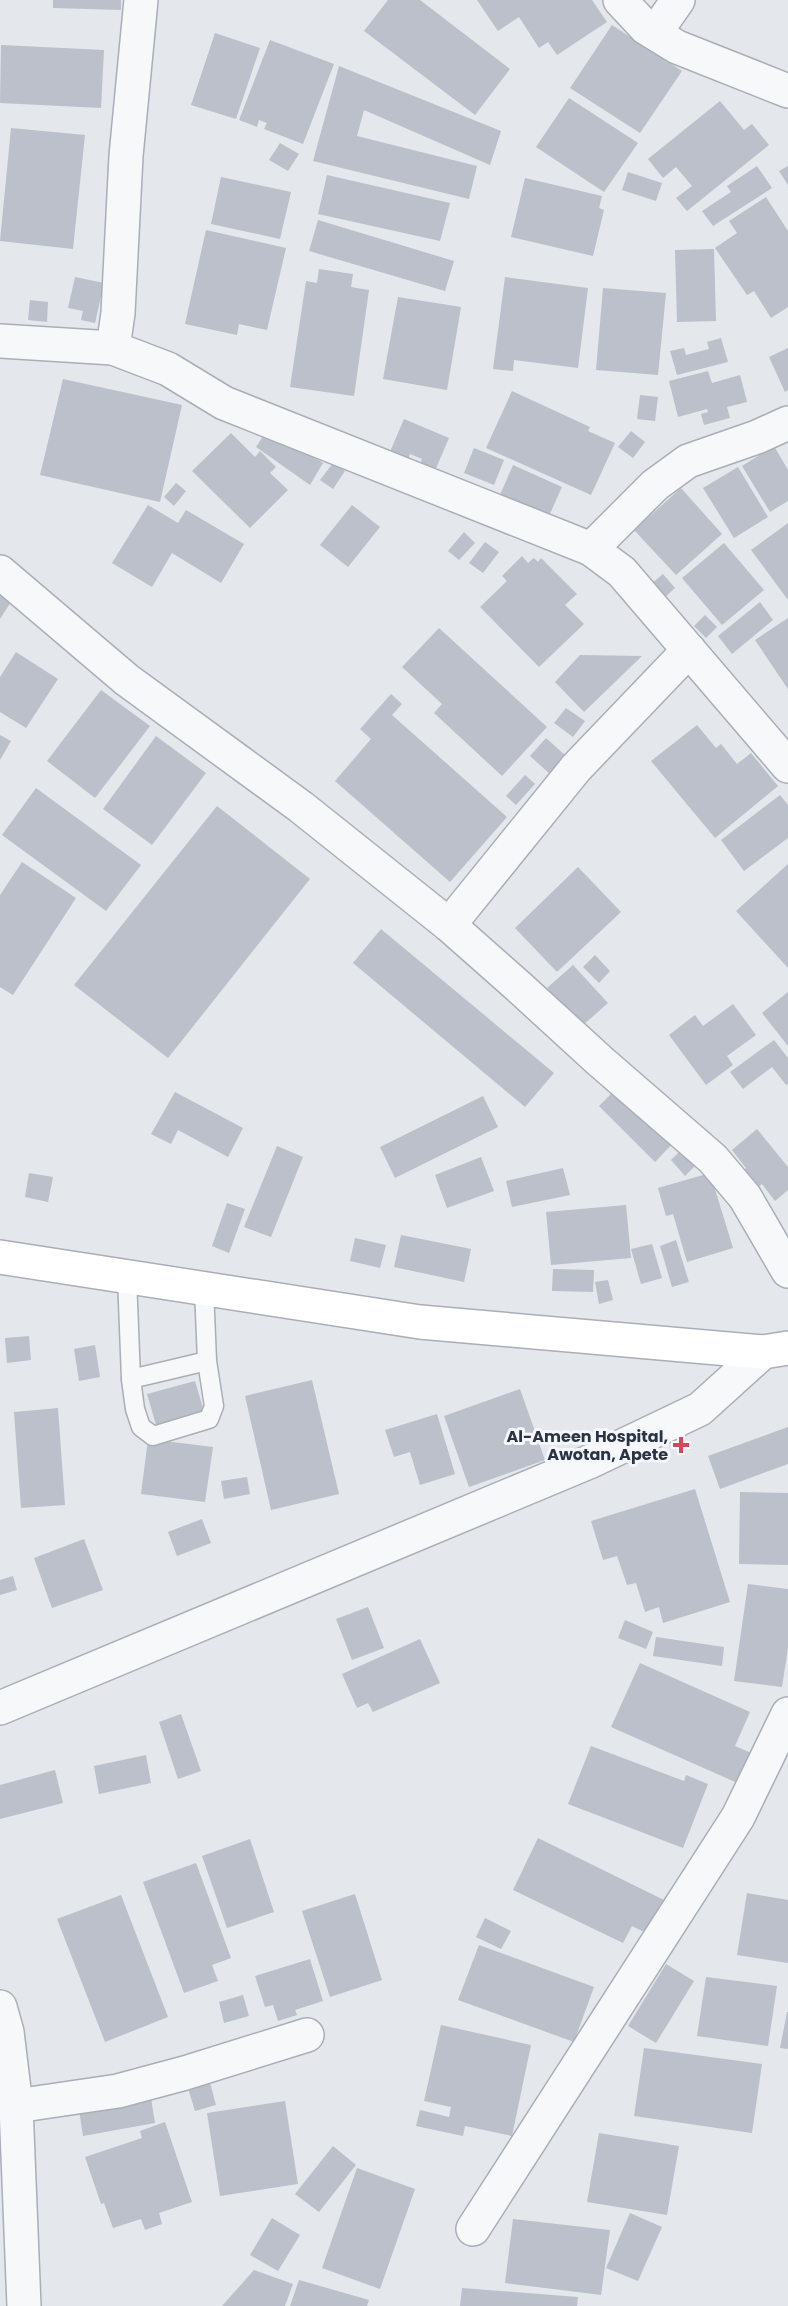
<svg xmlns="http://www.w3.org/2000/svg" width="788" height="2306" font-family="Poppins,sans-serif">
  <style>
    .building { fill: #bbc0ca }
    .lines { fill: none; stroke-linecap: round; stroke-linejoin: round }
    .lane-casing { stroke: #a9aeb7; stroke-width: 21 }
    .street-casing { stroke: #a9aeb7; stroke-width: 36 }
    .secondary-casing { stroke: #a9aeb7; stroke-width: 36 }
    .lane { stroke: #f7f8fa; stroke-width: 18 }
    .street { stroke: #f7f8fa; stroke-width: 33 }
    .secondary { stroke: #fff; stroke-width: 33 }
    .poi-dot { fill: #d1495b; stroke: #f4f6f9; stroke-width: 2 }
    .labels { text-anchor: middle; stroke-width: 6; stroke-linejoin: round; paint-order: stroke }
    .poi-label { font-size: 16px; font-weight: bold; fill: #2b3445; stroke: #f4f6f9; text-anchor: end }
  </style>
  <rect width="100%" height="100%" fill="#e4e7ec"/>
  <!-- building -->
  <g class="building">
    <path d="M53 0H121V10L53 8Z"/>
    <path d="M388 0H420L510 69 475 115 364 31Z"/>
    <path d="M477 0H592L607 22 557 55 548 42 539 48 519 17 498 31Z"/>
    <path d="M612 25 682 71 640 133 570 88Z"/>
    <path d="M215 33 260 48 236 119 191 105Z"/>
    <path d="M270 40 334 64 303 144 264 129 267 123 259 120 257 127 239 120Z"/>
    <path d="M1 45 104 50 101 108 0 103Z"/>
    <path d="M339 66 501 131 490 165 364 110 357 136 477 166 469 199 313 161Z"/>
    <path d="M569 98 638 143 604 192 536 147Z"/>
    <path d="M720 101 744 130 752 124 769 145 687 211 676 198 692 186 676 167 663 178 648 159Z"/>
    <path d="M11 128 85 135 73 249 0 241Z"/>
    <path d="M280 143 299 154 288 171 269 160Z"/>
    <path d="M757 166 772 188 713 226 702 211 731 192 727 186Z"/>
    <path d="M788 166V185L779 171Z"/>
    <path d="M628 172 662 183 656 201 622 190Z"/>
    <path d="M327 175 450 203 440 241 318 214Z"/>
    <path d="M221 177 291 192 280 239 211 224Z"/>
    <path d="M525 178 602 196 599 208 604 210 593 256 511 237Z"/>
    <path d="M766 197 788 231V307L771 318 754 291 747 295 715 248 737 233 729 221Z"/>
    <path d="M318 220 454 261 445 291 309 251Z"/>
    <path d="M206 230 286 248 267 330 239 324 237 335 185 324Z"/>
    <path d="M714 249 716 321 677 322 675 250Z"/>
    <path d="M319 269 353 274 351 287 369 290 354 396 290 387 306 281 317 283Z"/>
    <path d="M75 277 104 283 95 323 81 320 83 311 68 308Z"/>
    <path d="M505 277 588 288 578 368 514 360 513 371 493 369Z"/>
    <path d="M603 288 666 293 658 375 596 370Z"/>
    <path d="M398 297 461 307 447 390 383 379Z"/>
    <path d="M30 300 48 302 47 322 28 320Z"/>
    <path d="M721 338 728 362 677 375 670 351 684 348 686 355 709 349 707 342Z"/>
    <path d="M788 348V390L785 392 769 357Z"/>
    <path d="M708 371 712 383 740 375 747 402 727 407 730 418 704 425 701 414 708 412 707 409 678 417 669 381Z"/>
    <path d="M63 379 182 405 160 502 40 475Z"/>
    <path d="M512 391 590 427 588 431 615 443 591 495 486 448Z"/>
    <path d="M640 395 658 397 655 421 637 419Z"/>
    <path d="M404 419 449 438 434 473 419 467 422 459 410 454 407 462 389 454Z"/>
    <path d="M267 430 323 463 310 485 256 447Z"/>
    <path d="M631 431 645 442 633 458 618 447Z"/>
    <path d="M231 433 255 457 260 451 276 467 270 473 288 490 250 528 192 471Z"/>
    <path d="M774 446 788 470V501L770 512 742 466Z"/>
    <path d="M474 448 504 460 494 485 464 473Z"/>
    <path d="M333 463 345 471 333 489 320 480Z"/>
    <path d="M513 465 562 487 548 518 499 497Z"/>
    <path d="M738 467 768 517 734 538 703 488Z"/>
    <path d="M176 483 186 491 174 506 164 497Z"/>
    <path d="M681 488 722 534 676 575 634 530Z"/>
    <path d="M148 505 178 523 186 510 244 544 221 583 172 553 152 587 112 563Z"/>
    <path d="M352 505 380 527 348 567 320 545Z"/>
    <path d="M788 523V600L751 550Z"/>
    <path d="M464 532 475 543 459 560 448 551Z"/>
    <path d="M485 542 499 552 483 573 469 563Z"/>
    <path d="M724 543 764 590 722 625 682 578Z"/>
    <path d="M522 556 528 563 534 558 538 562 541 558 577 594 565 605 584 624 539 667 480 607 507 581 502 576Z"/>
    <path d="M663 574 675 588 663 599 651 584Z"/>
    <path d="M0 583 16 594 0 619Z"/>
    <path d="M760 602 773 620 732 654 718 636Z"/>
    <path d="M705 615 717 627 706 638 694 626Z"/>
    <path d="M788 618V689L755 640Z"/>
    <path d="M439 628 547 727 502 776 434 713 442 704 402 667Z"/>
    <path d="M16 652 58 679 26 728 0 712V677Z"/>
    <path d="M580 655 642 656 584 712 555 682Z"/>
    <path d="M101 690 150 726 95 798 47 761Z"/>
    <path d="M391 694 402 704 392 715 507 817 450 882 335 781 371 739 360 729Z"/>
    <path d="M566 708 585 721 573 737 554 723Z"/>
    <path d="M697 725 716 748 721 744 737 764 751 753 778 786 715 838 651 761Z"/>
    <path d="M0 735 11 741 0 760Z"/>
    <path d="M156 736 206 773 152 845 103 809Z"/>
    <path d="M546 738 566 756 550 774 530 756Z"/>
    <path d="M525 775 535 784 516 805 506 796Z"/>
    <path d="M36 788 141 865 106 911 2 835Z"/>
    <path d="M780 795 788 805V838L744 871 721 840Z"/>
    <path d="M217 806 310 879 168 1058 74 985Z"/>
    <path d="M22 862 76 898 13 995 0 987V895Z"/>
    <path d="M788 864V968L736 911Z"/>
    <path d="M578 867 621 912 557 972 515 928Z"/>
    <path d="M381 929 554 1073 525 1107 353 963Z"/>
    <path d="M595 955 610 971 599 983 583 967Z"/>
    <path d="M573 965 608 1003 582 1026 547 988Z"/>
    <path d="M788 992V1046L762 1013Z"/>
    <path d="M733 1004 756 1035 727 1056 733 1065 706 1085 669 1035 695 1015 703 1026Z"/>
    <path d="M774 1040 788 1058V1084L786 1085 772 1067 743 1089 730 1072Z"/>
    <path d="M620 1085 676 1140 655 1162 599 1106Z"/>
    <path d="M175 1092 243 1128 228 1157 178 1130 171 1144 151 1134Z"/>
    <path d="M483 1096 498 1127 395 1178 380 1147Z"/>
    <path d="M757 1129 788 1167V1190L775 1201 762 1184 757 1188 743 1171 746 1168 732 1150Z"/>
    <path d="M277 1146 303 1157 271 1237 244 1227Z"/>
    <path d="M685 1146 700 1161 685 1176 671 1160Z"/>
    <path d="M481 1157 494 1191 447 1208 435 1175Z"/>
    <path d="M563 1168 570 1195 512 1207 506 1181Z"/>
    <path d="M29 1173 53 1177 48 1202 25 1197Z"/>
    <path d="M710 1173 733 1248 687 1262 673 1214 666 1216 658 1188Z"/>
    <path d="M227 1203 245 1209 229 1253 212 1246Z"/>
    <path d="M626 1205 631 1258 551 1265 546 1212Z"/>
    <path d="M401 1235 471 1249 464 1282 394 1267Z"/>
    <path d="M355 1238 386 1245 380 1268 350 1261Z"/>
    <path d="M676 1240 689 1282 672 1287 660 1246Z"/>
    <path d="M652 1244 662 1278 641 1284 631 1249Z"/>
    <path d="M553 1269 594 1270 593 1292 552 1291Z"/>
    <path d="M608 1280 613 1300 599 1304 595 1282Z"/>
    <path d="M29 1336 31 1360 7 1363 5 1338Z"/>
    <path d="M95 1345 100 1377 79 1381 74 1349Z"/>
    <path d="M312 1380 339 1494 271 1510 245 1396Z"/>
    <path d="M195 1381 204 1412 156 1425 147 1394Z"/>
    <path d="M520 1389 545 1460 469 1487 444 1416Z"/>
    <path d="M58 1408 65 1505 21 1508 14 1412Z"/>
    <path d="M437 1414 455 1474 420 1485 410 1452 394 1457 385 1430Z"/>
    <path d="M788 1427V1464L720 1489 708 1456Z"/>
    <path d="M148 1439 213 1447 205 1502 141 1494Z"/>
    <path d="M247 1477 250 1494 224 1499 221 1481Z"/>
    <path d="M695 1489 730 1602 663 1623 659 1607 645 1612 636 1583 627 1585 617 1556 603 1560 591 1521Z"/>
    <path d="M740 1492 788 1493V1565L739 1564Z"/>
    <path d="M202 1519 211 1543 177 1556 168 1532Z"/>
    <path d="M84 1539 103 1590 52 1608 34 1558Z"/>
    <path d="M13 1576 17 1590 0 1595V1580Z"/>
    <path d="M748 1584 788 1589V1648L782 1687 734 1681Z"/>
    <path d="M368 1607 384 1648 352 1660 336 1619Z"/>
    <path d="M625 1620 653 1632 646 1649 618 1638Z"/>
    <path d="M656 1637 724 1647 722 1666 653 1656Z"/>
    <path d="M420 1639 440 1683 373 1712 368 1703 357 1708 342 1674Z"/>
    <path d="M640 1663 750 1712 735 1746 756 1755 742 1785 611 1727Z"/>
    <path d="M181 1714 201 1771 178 1779 159 1722Z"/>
    <path d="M591 1746 684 1781 686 1775 708 1784 683 1848 568 1804Z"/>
    <path d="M146 1755 151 1783 99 1794 94 1766Z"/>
    <path d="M55 1770 63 1803 0 1819V1785Z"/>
    <path d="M538 1838 664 1900 648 1934 632 1926 623 1943 513 1890Z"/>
    <path d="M250 1839 274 1912 227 1928 202 1856Z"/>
    <path d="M196 1863 231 1958 212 1965 218 1981 184 1993 143 1882Z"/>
    <path d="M747 1893 788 1900V1963L737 1955Z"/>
    <path d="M355 1894 382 1980 330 1997 302 1911Z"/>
    <path d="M121 1895 168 2017 105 2042 57 1919Z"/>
    <path d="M485 1918 511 1931 501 1949 476 1937Z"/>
    <path d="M479 1945 594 1987 574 2042 458 2000Z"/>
    <path d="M310 1959 323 2001 295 2010 297 2015 278 2021 273 2005 265 2007 255 1976Z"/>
    <path d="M666 1964 694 1981 656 2043 628 2026Z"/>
    <path d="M706 1977 777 1986 768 2046 697 2036Z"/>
    <path d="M243 1995 249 2016 224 2023 219 2002Z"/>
    <path d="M787 2012H788V2049L780 2048Z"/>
    <path d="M441 2025 531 2045 512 2136 465 2126 463 2136 416 2126 420 2110 449 2117 451 2107 424 2101Z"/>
    <path d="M644 2048 762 2064 752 2133 634 2116Z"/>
    <path d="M209 2079 216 2105 195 2111 187 2085Z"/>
    <path d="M151 2098 155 2123 83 2136 79 2110Z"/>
    <path d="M285 2101 298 2184 220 2196 207 2113Z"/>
    <path d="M165 2122 192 2202 159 2213 162 2224 145 2230 141 2219 113 2228 104 2203 101 2204 85 2157 142 2138 140 2131Z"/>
    <path d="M599 2133 679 2146 667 2215 587 2202Z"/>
    <path d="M333 2146 356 2165 319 2212 295 2194Z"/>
    <path d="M357 2168 415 2189 380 2289 322 2268Z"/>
    <path d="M630 2213 662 2227 638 2281 606 2268Z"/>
    <path d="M272 2218 300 2235 278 2271 250 2255Z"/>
    <path d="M513 2219 610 2230 601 2295 505 2283Z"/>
    <path d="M254 2270 293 2284 285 2306H222Z"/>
    <path d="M299 2280 369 2300 367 2306H290Z"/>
    <path d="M462 2288 578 2297 577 2306H460Z"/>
  </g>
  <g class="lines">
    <defs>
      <g id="lane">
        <path d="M127 1277 131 1379 135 1409 141 1427 153 1436 209 1419 214 1406 207 1361 204 1289"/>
        <path d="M131 1379 207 1361"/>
      </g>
      <g id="street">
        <path d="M141 0 126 156 118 313 113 348 168 369 224 403 591 549 622 572 788 766"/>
        <path d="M620 0 646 28 677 47 788 91"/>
        <path d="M655 33 678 0"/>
        <path d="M0 341 113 348"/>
        <path d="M591 549 655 485 688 461 757 437 788 423"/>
        <path d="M0 572 127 680 301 807 449 925 518 986 600 1061 713 1159 745 1197 788 1271"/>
        <path d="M449 925 576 768 689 650"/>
        <path d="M0 1708 589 1462 700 1409 763 1352"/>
        <path d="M0 2007 7 2032 16 2106 24 2306"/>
        <path d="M16 2106 118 2091 185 2073 307 2035"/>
        <path d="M473 2229 738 1817 788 1714"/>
      </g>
      <path id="secondary" d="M0 1257 420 1322 763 1352 788 1348"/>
    </defs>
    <!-- lane casing -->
    <use href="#lane" class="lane-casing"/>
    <!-- street casing -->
    <use href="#street" class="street-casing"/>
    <!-- secondary casing -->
    <use href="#secondary" class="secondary-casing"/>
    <!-- lane -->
    <use href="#lane" class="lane"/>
    <!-- street -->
    <use href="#street" class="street"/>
    <!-- secondary -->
    <use href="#secondary" class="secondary"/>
  </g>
  <!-- markers -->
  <path class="poi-dot" d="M678 1436h6v6h6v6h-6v6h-6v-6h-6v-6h6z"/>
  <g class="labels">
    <!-- poi labels -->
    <g class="poi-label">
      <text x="668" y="1442">Al-Ameen Hospital,<tspan x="668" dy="18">Awotan, Apete</tspan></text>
    </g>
  </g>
</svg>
